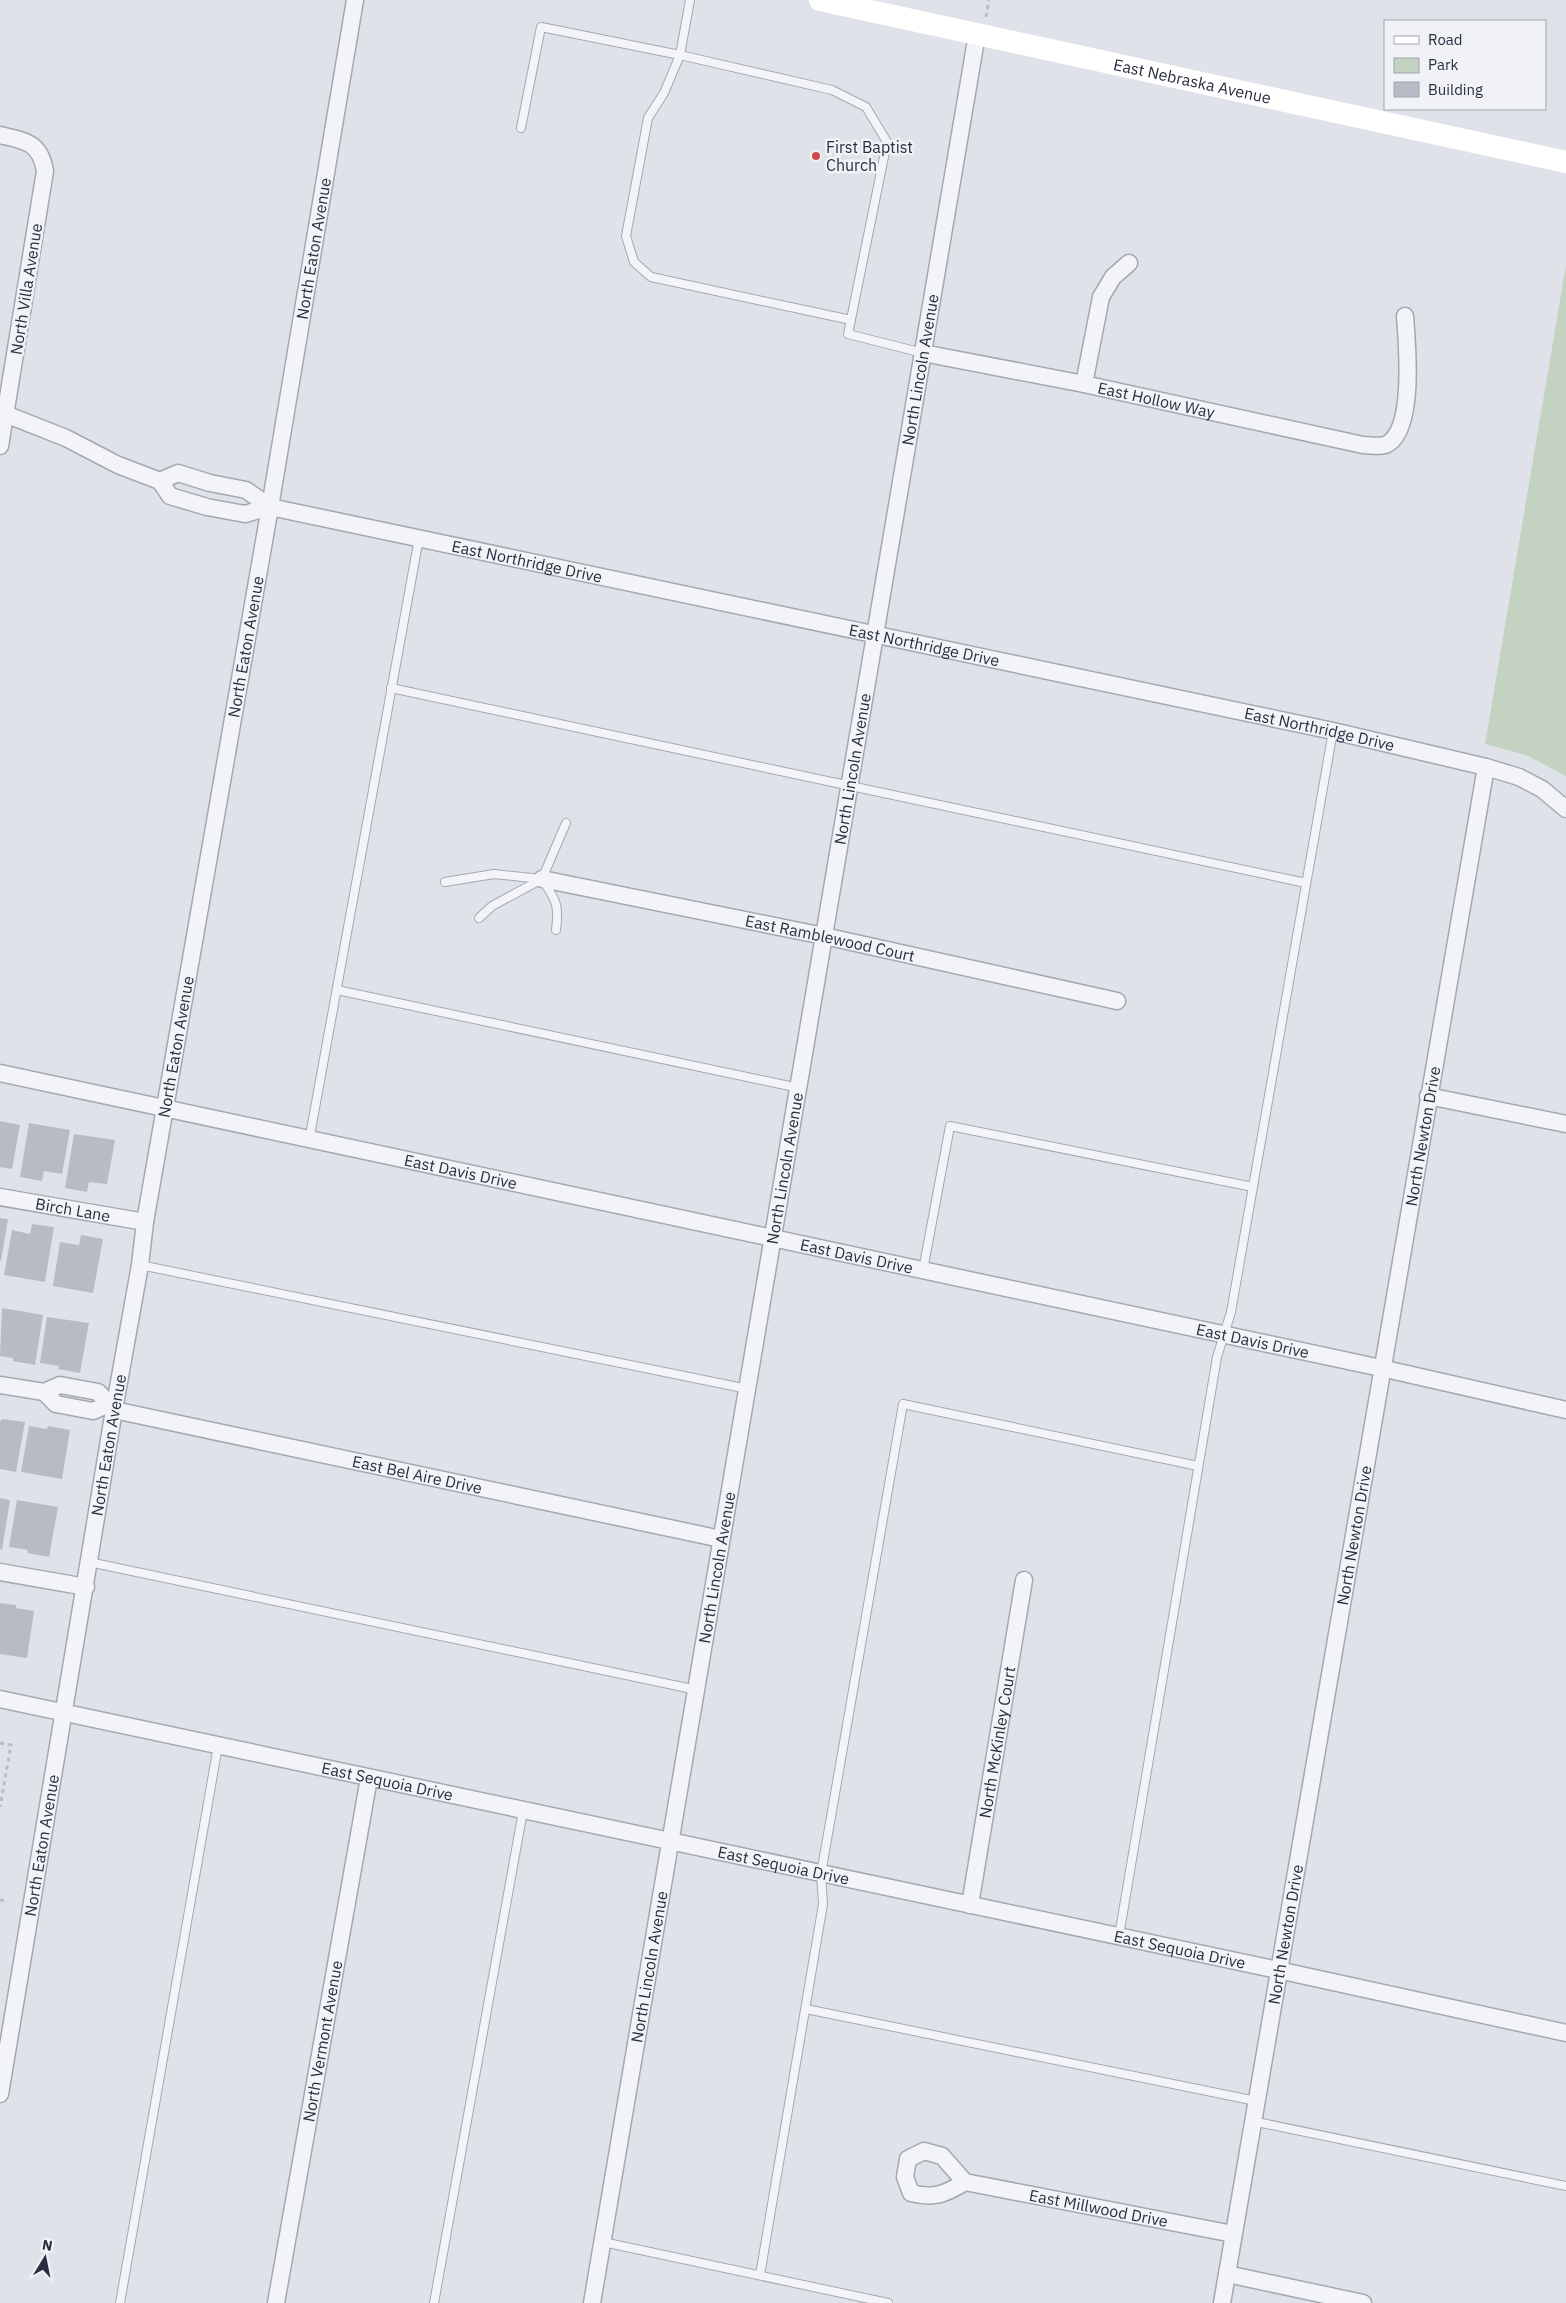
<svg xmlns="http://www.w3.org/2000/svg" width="1566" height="2303" font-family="'IBM Plex Sans',sans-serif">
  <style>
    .green { fill: #c4d2c2 }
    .building { fill: #b8bbc5 }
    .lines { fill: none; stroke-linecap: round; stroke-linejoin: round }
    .lane-casing { stroke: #a5a8b3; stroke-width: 10 }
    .street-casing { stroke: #a5a8b3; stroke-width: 19 }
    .path { stroke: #babdc4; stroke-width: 3; stroke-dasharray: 4 4; stroke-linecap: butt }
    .lane { stroke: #f3f4f7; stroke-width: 8 }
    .street { stroke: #f3f4f7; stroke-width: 16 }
    .secondary { stroke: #fff; stroke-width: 22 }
    .poi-dot { fill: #c94a4b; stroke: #f0f2f6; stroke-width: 2 }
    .labels { text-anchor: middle; stroke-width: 5; stroke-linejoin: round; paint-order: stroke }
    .street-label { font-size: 16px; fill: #292e40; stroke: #f0f2f6 }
    .poi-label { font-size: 16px; fill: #292e40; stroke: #f0f2f6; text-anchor: start }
  </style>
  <rect width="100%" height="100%" fill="#e0e2e9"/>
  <!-- green -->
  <path class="green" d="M1566 265V776L1526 755 1485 744Z"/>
  <!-- building -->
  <g class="building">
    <path d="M0 1121 20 1125 12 1169 0 1167Z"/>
    <path d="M29 1123 70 1130 62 1174 44 1171 42 1181 20 1177Z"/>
    <path d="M74 1134 115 1140 107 1184 89 1182 87 1192 65 1188Z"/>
    <path d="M0 1218 8 1219 1 1261H0Z"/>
    <path d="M32 1224 54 1227 45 1282 4 1275 12 1230 30 1234Z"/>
    <path d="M81 1235 103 1239 93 1293 53 1286 60 1242 79 1245Z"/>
    <path d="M2 1308 43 1315 35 1365 13 1361V1358L0 1356Z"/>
    <path d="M47 1317 89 1323 80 1373 58 1369 59 1366 40 1363Z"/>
    <path d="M2 1419 25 1422 16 1472 0 1469V1422Z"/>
    <path d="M29 1426 47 1429 48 1426 70 1430 62 1479 21 1472Z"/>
    <path d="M0 1498 10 1500 2 1550 0 1549Z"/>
    <path d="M17 1500 58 1507 49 1557 27 1553 28 1550 9 1547Z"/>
    <path d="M0 1603 16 1605V1608L34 1611 27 1658 0 1654Z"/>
  </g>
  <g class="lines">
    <defs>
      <g id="lane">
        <path d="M690 0 680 55 832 90 866 107 887 142 848 334 923 353"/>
        <path d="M521 128 541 27 680 55 664 93 648 118 626 236 634 262 651 277 851 320"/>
        <path d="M391 688 1306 883"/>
        <path d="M543 881C557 901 559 906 556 930"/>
        <path d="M445 882 494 874 542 879"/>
        <path d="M479 918 492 906 542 879 566 823"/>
        <path d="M337 990 799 1088"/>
        <path d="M309 1141 419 538"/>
        <path d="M140 1265 748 1389"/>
        <path d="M923 1270 950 1126 1253 1187"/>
        <path d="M89 1562 697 1690"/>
        <path d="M1119 1936 1217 1357 1231 1312 1333 731"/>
        <path d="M806 2009 1256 2101"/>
        <path d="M1252 2121 1566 2186"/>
        <path d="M603 2242 888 2303"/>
        <path d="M760 2275 823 1904 821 1874 903 1404 1198 1466"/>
        <path d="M120 2303 218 1746"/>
        <path d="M434 2303 523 1811"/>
      </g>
      <g id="street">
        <path d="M0 135C26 141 40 142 45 171L0 446"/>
        <path id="s1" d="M923 353 1084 384 1363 445C1371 445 1382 448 1389 443 1415 425 1407 343 1405 316"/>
        <path d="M1084 384 1101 297 1113 277 1129 263"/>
        <path d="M0 412 66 438 118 465 160 481 170 496 207 507 245 514 270 507"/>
        <path id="s2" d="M160 481 178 473 210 483 246 490 270 507 1333 731 1486 767 1519 777 1542 789 1566 809"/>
        <path id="s3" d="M542 879 824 936 1117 1001"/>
        <path id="s4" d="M0 1073 1381 1368 1566 1410"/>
        <path d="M1428 1096 1566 1124"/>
        <path id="s5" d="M0 1197 145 1222"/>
        <path d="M0 1385 44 1392 60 1385 98 1392 109 1404"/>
        <path d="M44 1392 56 1404 93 1411 109 1404 115 1405"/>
        <path id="s6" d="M114 1410 721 1539"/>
        <path d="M0 1572 86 1587"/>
        <path id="s7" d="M0 1699 1278 1970 1566 2033"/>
        <path id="s8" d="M970 1905 1024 1580"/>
        <path id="s9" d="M0 2094 114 1410 140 1265 145 1222 270 507 355 0"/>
        <path id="s10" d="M965 2182C945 2194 935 2199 911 2193L905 2177 908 2159 924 2151 942 2156 965 2182 1233 2234"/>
        <path d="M1227 2274 1363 2303"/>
        <path id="s11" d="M276 2303 369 1778"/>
        <path id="s12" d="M592 2303 977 34"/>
        <path id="s13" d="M1222 2303 1486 767"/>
      </g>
    </defs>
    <!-- lane casing -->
    <use href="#lane" class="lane-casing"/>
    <!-- street casing -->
    <use href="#street" class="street-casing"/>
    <!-- path -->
    <g class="path">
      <path d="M986 17 989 0"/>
      <path d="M0 1743 11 1745 0 1807"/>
      <path d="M0 1900 8 1901"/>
    </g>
    <!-- lane -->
    <use href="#lane" class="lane"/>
    <!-- street -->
    <use href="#street" class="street"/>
    <!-- secondary -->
    <path class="secondary" id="s14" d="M820 0 1566 162"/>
  </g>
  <!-- markers -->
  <circle class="poi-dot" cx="816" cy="156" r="5"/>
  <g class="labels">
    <!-- street labels -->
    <g class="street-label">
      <text dy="6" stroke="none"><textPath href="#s14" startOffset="381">East Nebraska Avenue</textPath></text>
      <text dy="6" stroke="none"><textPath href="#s9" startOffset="1872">North Eaton Avenue</textPath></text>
      <text transform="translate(26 289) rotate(-81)" y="6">North Villa Avenue</text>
      <text dy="6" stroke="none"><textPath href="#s12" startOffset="1961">North Lincoln Avenue</textPath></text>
      <text dy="6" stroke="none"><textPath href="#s1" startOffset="238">East Hollow Way</textPath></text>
      <text dy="6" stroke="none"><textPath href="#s2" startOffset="382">East Northridge Drive</textPath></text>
      <text dy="6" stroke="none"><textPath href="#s2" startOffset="788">East Northridge Drive</textPath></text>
      <text dy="6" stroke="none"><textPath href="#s9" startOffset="1468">North Eaton Avenue</textPath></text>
      <text dy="6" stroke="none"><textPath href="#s2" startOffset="1192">East Northridge Drive</textPath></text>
      <text dy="6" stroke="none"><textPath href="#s12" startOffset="1556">North Lincoln Avenue</textPath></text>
      <text dy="6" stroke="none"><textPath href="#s3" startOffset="294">East Ramblewood Court</textPath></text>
      <text dy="6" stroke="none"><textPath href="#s9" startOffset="1062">North Eaton Avenue</textPath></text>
      <text dy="6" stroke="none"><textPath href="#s13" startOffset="1184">North Newton Drive</textPath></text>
      <text dy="6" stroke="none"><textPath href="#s12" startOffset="1151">North Lincoln Avenue</textPath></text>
      <text dy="6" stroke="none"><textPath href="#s4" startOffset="471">East Davis Drive</textPath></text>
      <text dy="6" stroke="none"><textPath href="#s5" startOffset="74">Birch Lane</textPath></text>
      <text dy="6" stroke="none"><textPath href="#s4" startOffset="876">East Davis Drive</textPath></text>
      <text dy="6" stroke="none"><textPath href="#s4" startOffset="1281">East Davis Drive</textPath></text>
      <text dy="6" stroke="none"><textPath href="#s9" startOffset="658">North Eaton Avenue</textPath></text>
      <text dy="6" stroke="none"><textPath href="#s6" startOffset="310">East Bel Aire Drive</textPath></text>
      <text dy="6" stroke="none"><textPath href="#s13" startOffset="779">North Newton Drive</textPath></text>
      <text dy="6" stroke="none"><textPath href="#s12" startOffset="746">North Lincoln Avenue</textPath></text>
      <text dy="6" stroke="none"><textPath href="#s8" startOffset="165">North McKinley Court</textPath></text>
      <text dy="6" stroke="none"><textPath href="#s7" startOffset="396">East Sequoia Drive</textPath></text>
      <text dy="6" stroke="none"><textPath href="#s9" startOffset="252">North Eaton Avenue</textPath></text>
      <text dy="6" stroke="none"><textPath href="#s7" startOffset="801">East Sequoia Drive</textPath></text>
      <text dy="6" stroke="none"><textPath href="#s13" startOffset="374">North Newton Drive</textPath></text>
      <text dy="6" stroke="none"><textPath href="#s7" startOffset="1206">East Sequoia Drive</textPath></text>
      <text dy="6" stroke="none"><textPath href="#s12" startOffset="341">North Lincoln Avenue</textPath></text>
      <text dy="6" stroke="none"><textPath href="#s11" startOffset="266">North Vermont Avenue</textPath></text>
      <text dy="6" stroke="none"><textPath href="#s10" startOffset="300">East Millwood Drive</textPath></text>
    </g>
    <!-- poi labels -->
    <g class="poi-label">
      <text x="826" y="153">First Baptist<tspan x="826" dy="18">Church</tspan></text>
    </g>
  </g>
  <!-- legend -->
  <rect x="1384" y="20" width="162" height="90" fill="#f0f2f6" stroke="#a0a4ad"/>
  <rect x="1394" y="36" width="25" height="8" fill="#ffffff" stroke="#a0a4ad"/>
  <text x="1428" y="45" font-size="15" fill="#292e40">Road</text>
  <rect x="1394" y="58" width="25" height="15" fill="#c4d2c2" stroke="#a0a4ad"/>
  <text x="1428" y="70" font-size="15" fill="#292e40">Park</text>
  <rect x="1394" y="82" width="25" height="15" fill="#b8bbc5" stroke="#a0a4ad"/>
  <text x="1428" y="95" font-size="15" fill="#292e40">Building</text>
  <!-- north arrow -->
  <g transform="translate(45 2258) rotate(10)" stroke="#f0f2f6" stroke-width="4" paint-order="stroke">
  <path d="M0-4L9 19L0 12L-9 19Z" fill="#292e40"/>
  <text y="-8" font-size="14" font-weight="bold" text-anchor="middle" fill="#292e40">N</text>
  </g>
</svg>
